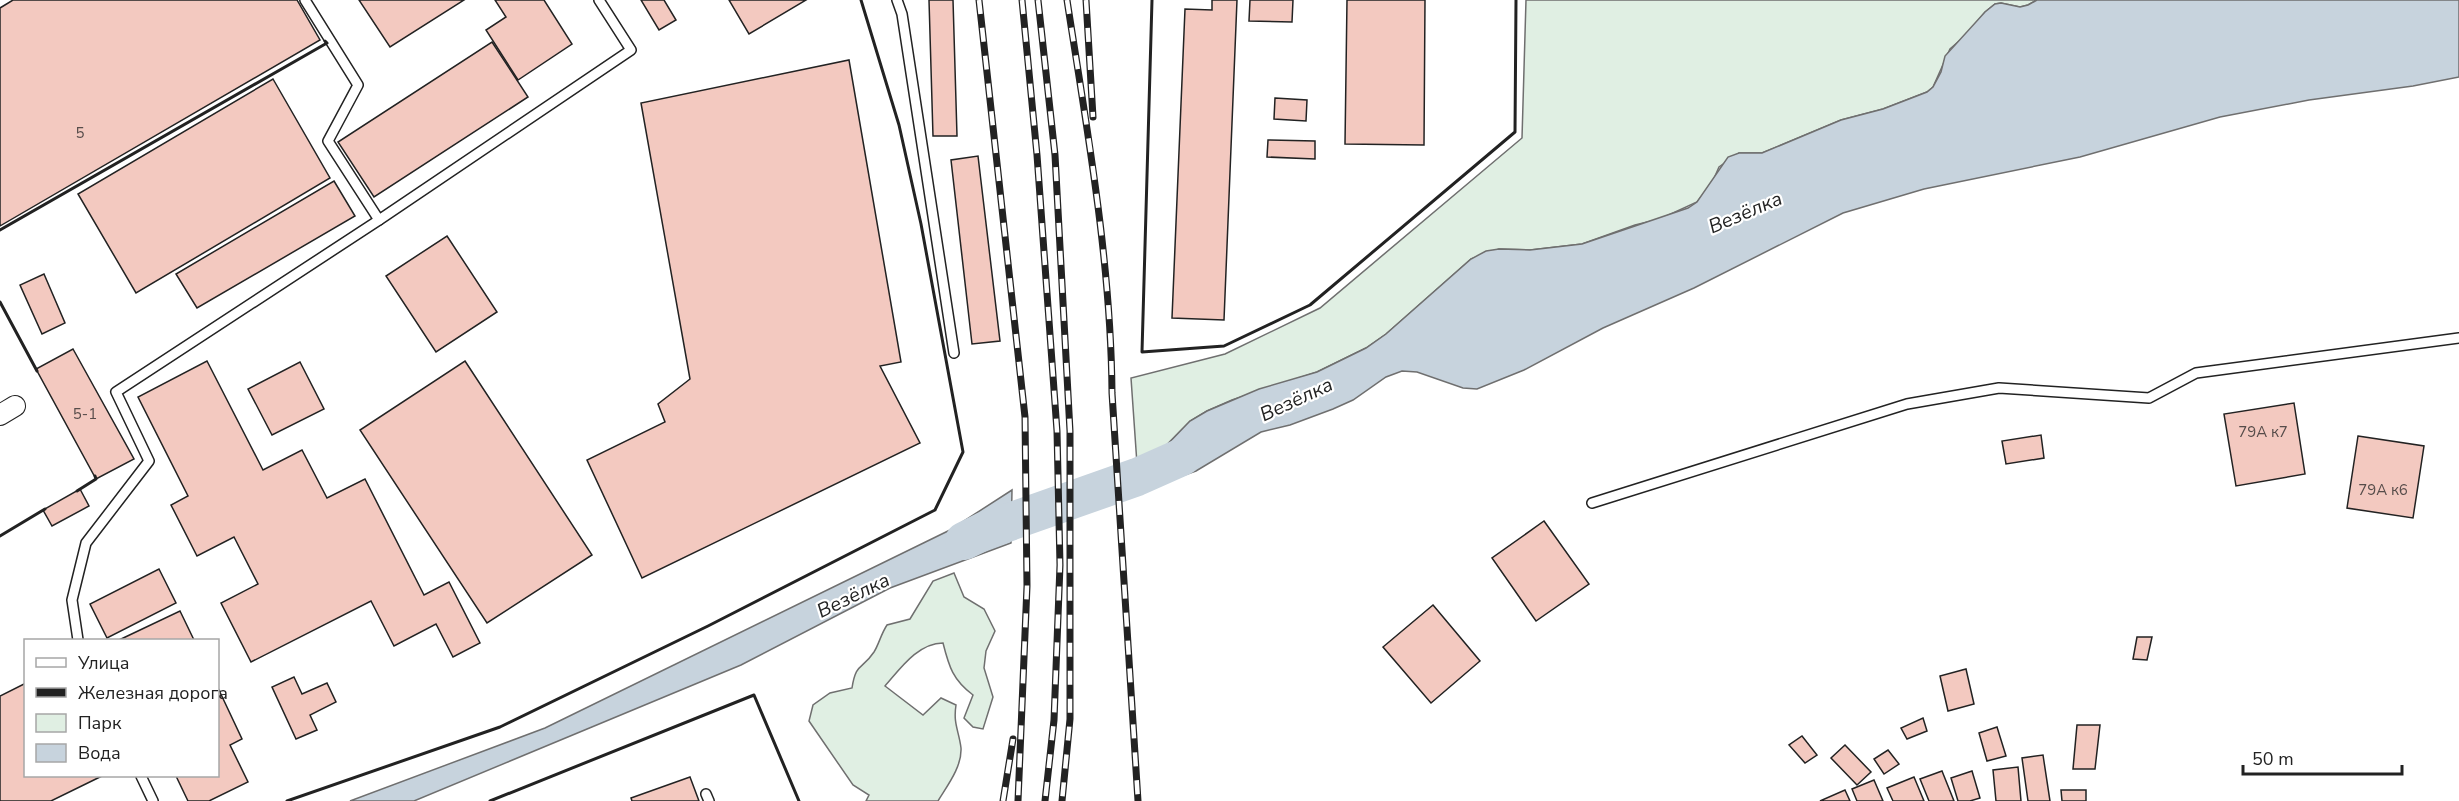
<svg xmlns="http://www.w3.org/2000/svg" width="2459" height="801" font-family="'Nunito Sans',sans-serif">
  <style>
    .green { fill: #e0efe3; stroke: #6f6f6f; stroke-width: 1.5 }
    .water { fill: #c7d3dd; stroke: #6f6f6f; stroke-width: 1.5 }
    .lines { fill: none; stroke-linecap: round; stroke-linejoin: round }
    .river { stroke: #c7d3dd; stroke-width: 38 }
    .building { fill: #f3c9c0; stroke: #222; stroke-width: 1.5 }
    .service-casing { stroke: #222; stroke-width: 12 }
    .minor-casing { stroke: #222; stroke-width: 22 }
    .service { stroke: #fff; stroke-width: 9 }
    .minor { stroke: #fff; stroke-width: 20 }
    .rail-casing { stroke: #222; stroke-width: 7 }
    .rail { stroke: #fff; stroke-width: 4.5; stroke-dasharray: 14; stroke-linecap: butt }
    .wall { stroke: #222; stroke-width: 3 }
    .labels { text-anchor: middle; stroke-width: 4.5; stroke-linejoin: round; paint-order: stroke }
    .number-label { font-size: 15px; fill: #564c4a }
    .water-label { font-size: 20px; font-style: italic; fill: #222; stroke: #fff }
  </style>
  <rect width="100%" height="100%" fill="#fff"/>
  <!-- green -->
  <g class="green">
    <path d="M1526 0H2037L2028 5 2020 7 2001 3 1995 4 1985 12 1966 35 1950 49 1933 87 1927 92 1883 109 1841 120 1762 153H1739L1719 167 1712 183 1697 202 1660 219 1635 225 1582 244 1530 250 1499 249 1471 259 1386 334 1366 348 1317 372 1232 400 1207 411 1190 421 1155 457 1137 464 1131 378 1225 354 1320 308 1522 138Z"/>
    <path d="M954 573 964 597 984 609 995 631 986 651 984 668 993 697 983 729 973 727 964 718 973 695C953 680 949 667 943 643 918 643 900 669 885 686L923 715 941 698 956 705C953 724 959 731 961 748 962 767 947 786 938 801H866L869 795 853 785 809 721 813 705 830 693 852 688C856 662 862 670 874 652 879 644 881 634 887 625L910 619 933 581Z"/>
  </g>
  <!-- water -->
  <g class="water">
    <path d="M2037 0H2459V77L2413 86 2309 100 2220 117 2080 157 1924 189 1843 213 1694 288 1603 328 1524 370 1477 389 1463 388 1417 372 1402 371 1386 377 1353 400 1333 409 1290 425 1261 432 1196 471 1141 490 1137 477V464L1155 457 1190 421 1207 411 1259 389 1317 372 1366 348 1386 334 1471 259 1486 251 1499 249 1530 250 1582 244 1688 208 1697 202 1728 157 1739 153H1762L1841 120 1883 109 1927 92 1933 87 1941 72 1945 56 1985 12 1995 4 2001 3 2020 7 2028 5Z"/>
    <path d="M1012 490 1011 543 890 588 741 665 414 801H350L545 728 950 530Z"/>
  </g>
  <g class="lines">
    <!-- river -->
    <path class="river" d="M964 541 984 531 1137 477 1182 457"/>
  </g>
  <!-- building -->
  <g class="building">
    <path d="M13 0H297L320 40 0 226V8Z"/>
    <path d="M359 0H464L390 47Z"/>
    <path d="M495 0H544L572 44 518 80 486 30 506 17Z"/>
    <path d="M641 0H664L676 20 659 30Z"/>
    <path d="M729 0H806L749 34Z"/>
    <path d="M929 0H953L957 136H933Z"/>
    <path d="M1212 0H1237L1224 320 1172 318 1185 9 1212 10Z"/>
    <path d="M1250 0H1293L1292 22 1249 21Z"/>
    <path d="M1347 0H1425L1424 145 1345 144Z"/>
    <path d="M492 42 528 97 374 197 338 142Z"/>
    <path d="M849 60 901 362 880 366 920 443 642 578 587 460 665 422 658 404 690 379 641 103Z"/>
    <path d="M273 79 330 178 136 293 78 194Z"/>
    <path d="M1275 98 1307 100 1306 121 1274 119Z"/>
    <path d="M1268 140 1315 141V159L1267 157Z"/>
    <path d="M978 156 1000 341 972 344 951 160Z"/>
    <path d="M334 181 355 216 197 308 176 274Z"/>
    <path d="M447 236 497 312 436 352 386 276Z"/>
    <path d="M44 274 65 323 42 334 20 285Z"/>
    <path d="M73 349 134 459 96 479 36 369Z"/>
    <path d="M207 361 263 470 302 450 327 498 365 479 424 595 449 582 480 643 453 657 436 624 394 646 371 601 251 662 221 603 258 584 234 537 197 556 171 505 188 496 138 397Z"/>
    <path d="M465 361 592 555 487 623 360 430Z"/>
    <path d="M300 362 324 409 272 435 248 389Z"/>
    <path d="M2294 403 2305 474 2236 486 2224 414Z"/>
    <path d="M2041 435 2044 458 2006 464 2002 441Z"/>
    <path d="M2358 436 2424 446 2413 518 2347 508Z"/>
    <path d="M80 489 89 506 52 526 43 510Z"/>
    <path d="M1544 521 1589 584 1536 621 1492 558Z"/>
    <path d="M159 569 176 603 107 638 90 604Z"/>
    <path d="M1433 605 1480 661 1431 703 1383 647Z"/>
    <path d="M180 611 194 640H119Z"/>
    <path d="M2137 637H2152L2147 660 2133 659Z"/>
    <path d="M1966 669 1974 704 1948 711 1940 676Z"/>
    <path d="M294 677 302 694 327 683 336 702 310 715 317 730 296 739 272 687Z"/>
    <path d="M26 683V776H102L51 801H0V696Z"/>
    <path d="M218 688 242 739 230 745 248 782 209 801H188L176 776H218Z"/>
    <path d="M1923 718 1927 731 1907 739 1901 728Z"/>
    <path d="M2077 725H2100L2095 769H2073Z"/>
    <path d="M1997 727 2006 756 1987 761 1979 733Z"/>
    <path d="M1802 736 1817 755 1805 763 1789 745Z"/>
    <path d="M1845 745 1871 772 1857 785 1831 758Z"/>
    <path d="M1888 750 1899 764 1884 774 1874 759Z"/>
    <path d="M2043 755 2050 801H2028L2022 758Z"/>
    <path d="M2018 767 2021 801H1996L1993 770Z"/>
    <path d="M1942 771 1954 801H1929L1920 779Z"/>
    <path d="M1972 771 1980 798 1970 801H1958L1951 778Z"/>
    <path d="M690 777 699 801H632L631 798Z"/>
    <path d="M1914 777 1924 801H1893L1887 788Z"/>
    <path d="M1874 780 1883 801H1857L1852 789Z"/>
    <path d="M1845 790 1850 801H1820Z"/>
    <path d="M2061 790H2086V801H2062Z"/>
  </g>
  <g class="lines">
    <defs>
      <g id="service">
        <path d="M305 0 358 85 328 141 379 220 631 50 599 0"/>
        <path d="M897 0 902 14 954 353"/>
        <path d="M1592 503 1907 404 1999 388 2149 398 2196 373 2459 338"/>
        <path d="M78 640 72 600 86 543 149 461 116 392 379 220"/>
        <path d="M141 776 153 801"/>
        <path d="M706 794 709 801"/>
      </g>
      <path id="minor" d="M0 415 15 406"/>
    </defs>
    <!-- service casing -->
    <use href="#service" class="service-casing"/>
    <!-- minor casing -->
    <use href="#minor" class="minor-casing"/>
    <!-- service -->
    <use href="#service" class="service"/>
    <!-- minor -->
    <use href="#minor" class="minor"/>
    <defs>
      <g id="rail">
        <path d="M979 0 1025 417 1027 586 1018 801"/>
        <path d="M1022 0 1037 155 1057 431 1060 565 1054 720 1045 801"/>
        <path d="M1038 0 1055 155 1070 431V719L1062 801"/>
        <path d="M1067 0C1087 130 1111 261 1112 393L1138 801"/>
        <path d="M1086 0 1093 117"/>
        <path d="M1003 801 1013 739"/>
      </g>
    </defs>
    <!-- rail casing -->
    <use href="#rail" class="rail-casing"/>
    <!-- rail -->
    <use href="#rail" class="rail"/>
    <!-- wall -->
    <g class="wall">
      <path d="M1152 0 1142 352 1224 346 1310 305 1515 132 1516 0"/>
      <path d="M0 230 327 43 325 41"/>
      <path d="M0 302 37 371"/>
      <path d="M77 491 96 479 95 476"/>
      <path d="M0 536 45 509"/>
      <path d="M287 801 500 727 708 626 935 510 963 452 921 224 899 125 861 0"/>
      <path d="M490 801 754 695 799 801"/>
    </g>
  </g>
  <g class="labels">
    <!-- number labels -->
    <g class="number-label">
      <text x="80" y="138">5</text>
      <text x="85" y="419">5-1</text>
      <text x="2263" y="437">79А к7</text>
      <text x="2383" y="495">79А к6</text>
    </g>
    <!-- water labels -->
    <g class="water-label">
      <text transform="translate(1745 212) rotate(-23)" y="7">Везёлка</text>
      <text transform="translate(1296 399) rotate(-25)" y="7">Везёлка</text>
      <text transform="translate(853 595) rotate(-26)" y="7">Везёлка</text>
    </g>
  </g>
  <!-- legend -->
  <rect x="24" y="639" width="195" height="138" fill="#ffffff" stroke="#a7a7a7" stroke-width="1.5"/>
  <rect x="36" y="658" width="30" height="9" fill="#ffffff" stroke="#a7a7a7" stroke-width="1.5"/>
  <text x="78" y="669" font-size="18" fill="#222222">Улица</text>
  <rect x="36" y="688" width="30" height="9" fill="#222222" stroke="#a7a7a7" stroke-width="1.5"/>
  <text x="78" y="699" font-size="18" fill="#222222">Железная дорога</text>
  <rect x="36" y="714" width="30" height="18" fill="#e0efe3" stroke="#a7a7a7" stroke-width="1.5"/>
  <text x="78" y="729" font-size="18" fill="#222222">Парк</text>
  <rect x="36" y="744" width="30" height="18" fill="#c7d3dd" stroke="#a7a7a7" stroke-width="1.5"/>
  <text x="78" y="759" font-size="18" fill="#222222">Вода</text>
  <!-- scale -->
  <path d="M2243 765v9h159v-9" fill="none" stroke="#222222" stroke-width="3"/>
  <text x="2252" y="765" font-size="18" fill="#222222" stroke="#ffffff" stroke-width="4.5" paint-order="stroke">50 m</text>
</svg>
